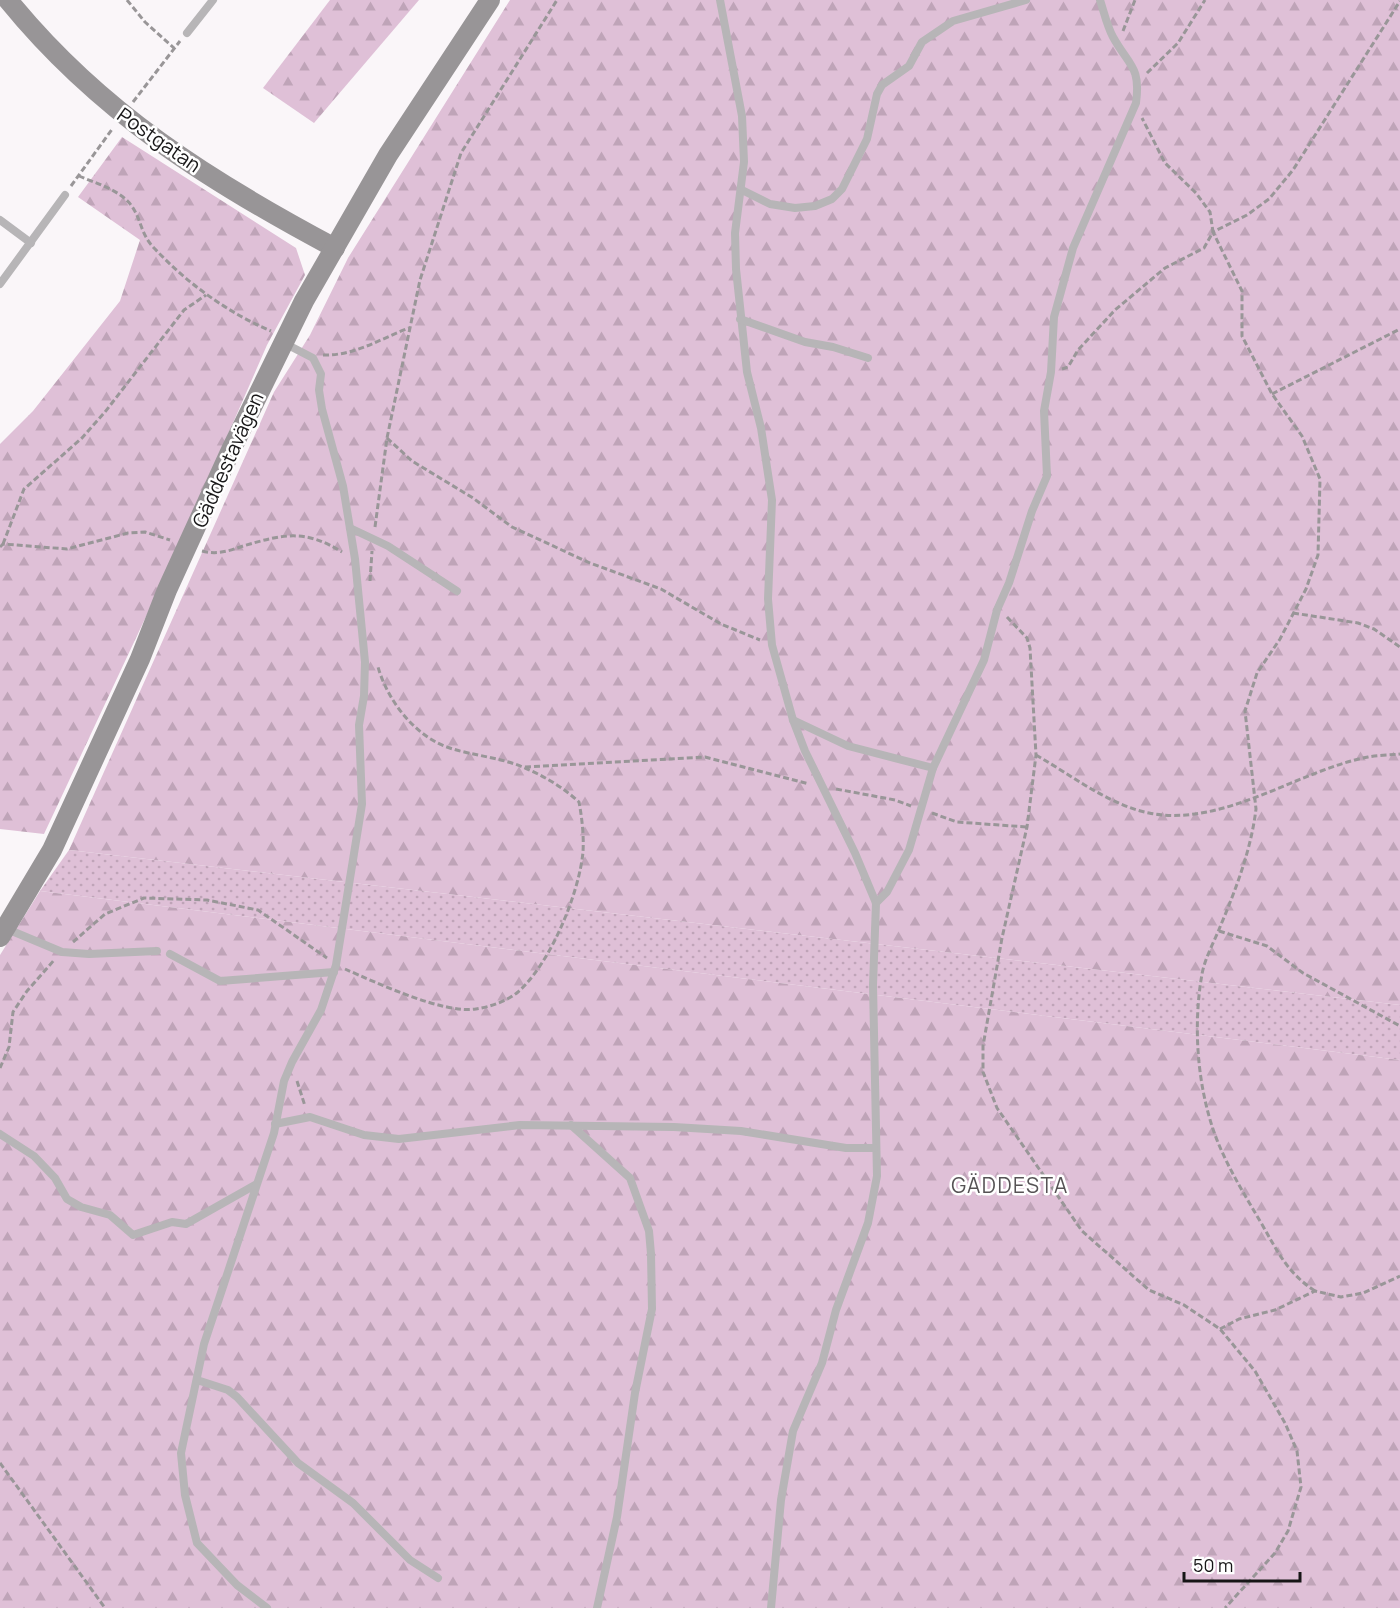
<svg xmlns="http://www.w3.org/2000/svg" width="1400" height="1608" font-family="Manrope,sans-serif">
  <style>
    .grass { fill: url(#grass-dots) }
    .forest { fill: url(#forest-firs) }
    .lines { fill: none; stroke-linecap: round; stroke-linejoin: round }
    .path { stroke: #999698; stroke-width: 3; stroke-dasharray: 6 3; stroke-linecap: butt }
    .lane { stroke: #b7b5b7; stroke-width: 8 }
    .secondary { stroke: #989597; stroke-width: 20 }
    .labels { text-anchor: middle; stroke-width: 5; stroke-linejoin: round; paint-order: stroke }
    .street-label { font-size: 20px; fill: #171617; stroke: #fff }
    .neighbourhood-label { font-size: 21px; letter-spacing: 1.5px; fill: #565355; stroke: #fff }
  </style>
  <defs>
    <pattern id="grass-dots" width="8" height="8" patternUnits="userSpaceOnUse" patternTransform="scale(1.5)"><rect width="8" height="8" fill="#dfc0d7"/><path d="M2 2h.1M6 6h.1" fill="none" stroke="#bfa4b8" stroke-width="1.8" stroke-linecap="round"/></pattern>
    <pattern id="forest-firs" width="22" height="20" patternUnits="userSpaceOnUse" patternTransform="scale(1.5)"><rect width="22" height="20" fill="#dfc0d7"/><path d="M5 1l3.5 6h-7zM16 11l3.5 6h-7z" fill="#bfa4b8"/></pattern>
  </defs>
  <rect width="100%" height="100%" fill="#faf6f9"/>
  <!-- grass -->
  <path class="grass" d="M69 850 1400 1005V1060L40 891Z"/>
  <!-- forest -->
  <g class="forest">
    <path d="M330 0H419L314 123 263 88Z"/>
    <path d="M510 0H1400V1005L69 850 274 392 310 335 348 258Z"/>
    <path d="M122 137 296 248 305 275 267 345 180 544 44 834 0 829V444L33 411 120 301 140 240 78 197Z"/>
    <path d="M40 891 1400 1060V1608H0V955Z"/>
  </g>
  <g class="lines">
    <!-- path -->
    <g class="path">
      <path d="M127 0 145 22 174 48"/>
      <path d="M1123 31 1135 0"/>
      <path d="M1147 73 1178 43 1205 0"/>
      <path d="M133 102 180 41"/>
      <path d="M79 176C95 183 120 190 131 205 142 220 140 234 155 249 187 283 228 313 271 331"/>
      <path d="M71 186 113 128"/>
      <path d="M323 355C354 356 380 339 409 328"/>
      <path d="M1062 369 1068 367 1078 350 1115 310 1165 268 1204 248 1213 232 1210 212 1196 193 1165 163 1142 118"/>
      <path d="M1272 394 1400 329"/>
      <path d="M387 438 412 461 473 498 512 527 590 563 661 589 721 624 760 640"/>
      <path d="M375 527 387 438 420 280 461 153 557 0"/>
      <path d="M3 544 24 489 82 438 105 412 184 310 206 295"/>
      <path d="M0 547 3 544 67 549 128 533 145 532 170 540"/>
      <path d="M202 551C217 555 229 551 243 546 284 534 305 529 342 552"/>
      <path d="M370 581 372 551"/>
      <path d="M1293 613 1358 623 1374 629 1400 647"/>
      <path d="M1007 617 1027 638 1030 648 1036 755 1027 827 1002 938 983 1046V1072L997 1108 1082 1231 1149 1290 1184 1305 1220 1329 1255 1371 1285 1423 1297 1451 1301 1487 1288 1531 1275 1553 1225 1608"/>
      <path d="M1036 755C1071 775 1109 805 1149 813 1223 828 1299 770 1368 757 1378 755 1390 755 1400 754"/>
      <path d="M525 767 705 757 809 784"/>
      <path d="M836 789 895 800 911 806"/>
      <path d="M932 813 957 822 1027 827"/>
      <path d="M1219 931 1267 946 1303 973 1400 1026"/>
      <path d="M73 942 105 914 144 898 207 900 258 910 327 958"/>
      <path d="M345 969C377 983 443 1014 476 1009 490 1007 507 1001 518 992 550 964 579 894 583 852 584 836 582 818 579 802 564 788 544 776 525 768 503 758 476 756 453 749 417 739 388 702 378 667"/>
      <path d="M0 1068 9 1047 13 1012 27 991 55 959"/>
      <path d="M297 1081 305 1106"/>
      <path d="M1315 1291C1286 1272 1277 1250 1260 1221 1243 1192 1225 1163 1214 1132 1197 1083 1193 1025 1202 974 1205 958 1214 942 1220 927 1236 889 1251 850 1256 809L1245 711 1257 673 1280 639 1306 589 1318 555 1320 479 1302 436 1272 394 1242 336V291L1213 232 1247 215 1269 199 1293 170 1400 1"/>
      <path d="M1220 1329 1239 1319 1275 1310 1315 1291 1341 1297 1363 1293 1400 1276"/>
      <path d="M0 1463 105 1608"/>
    </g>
    <!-- lane -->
    <g class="lane">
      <path d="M720 0 742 116 744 162 735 233 736 269 747 372 761 428 772 500 768 599 772 645 793 720 805 751 855 853 876 903 873 985 877 1176 868 1223 836 1310 822 1363 793 1431 781 1500 771 1608"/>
      <path d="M187 33 213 0"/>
      <path d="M742 190 770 204 795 208 815 206 832 199 842 189 867 139 877 94 882 85 909 66 922 42 953 21 1026 0"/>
      <path d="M0 220 31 243"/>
      <path d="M0 284 65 195"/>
      <path d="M740 319 805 342 833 347 868 358"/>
      <path d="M350 528 388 546 457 591"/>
      <path d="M793 720 848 746 933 768"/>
      <path d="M876 903 887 892 909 850 933 768 984 660 997 610 1009 583 1032 511 1047 476 1044 411 1051 372 1054 317 1073 248 1136 103C1141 66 1129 66 1113 37 1107 26 1104 12 1100 0"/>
      <path d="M7 929 62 952 89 954 157 951"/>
      <path d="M170 954 220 981 334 972"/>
      <path d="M275 1124 310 1117 364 1135 399 1139 520 1125 674 1127 741 1131 846 1148H874"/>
      <path d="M571 1125 630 1178 649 1231 651 1254 652 1309 635 1393 617 1517 597 1608"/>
      <path d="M0 1134 34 1156 55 1178 67 1199 81 1207 110 1215 133 1235 172 1222 186 1224 255 1185"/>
      <path d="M197 1380 228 1390 237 1397 298 1463 353 1503 410 1560 438 1578"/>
      <path d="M267 1608 237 1585 197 1543 185 1495 181 1453 204 1344 274 1133 284 1081 292 1062 321 1010 336 965 362 804 359 725 364 696 365 662 355 559 343 486 322 409 319 390 321 374 313 358 284 343"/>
    </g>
    <!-- secondary -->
    <g class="secondary">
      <path d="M8 0C99 112 209 181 335 248"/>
      <path d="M0 937 52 850 140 659 167 590 231 450 304 301 388 155 490 0"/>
    </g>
  </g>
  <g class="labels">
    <!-- street labels -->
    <g class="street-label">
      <text transform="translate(159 140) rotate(35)" y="7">Postgatan</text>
      <text transform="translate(228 460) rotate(-66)" y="7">Gäddestavägen</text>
    </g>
    <!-- neighbourhood labels -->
    <g class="neighbourhood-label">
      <text x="1010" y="1193">GÄDDESTA</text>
    </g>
  </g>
  <!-- scale -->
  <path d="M1184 1572v9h116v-9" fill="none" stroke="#171617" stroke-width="3"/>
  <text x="1193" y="1572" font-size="18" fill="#171617" stroke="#ffffff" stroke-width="4.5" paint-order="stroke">50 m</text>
</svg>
